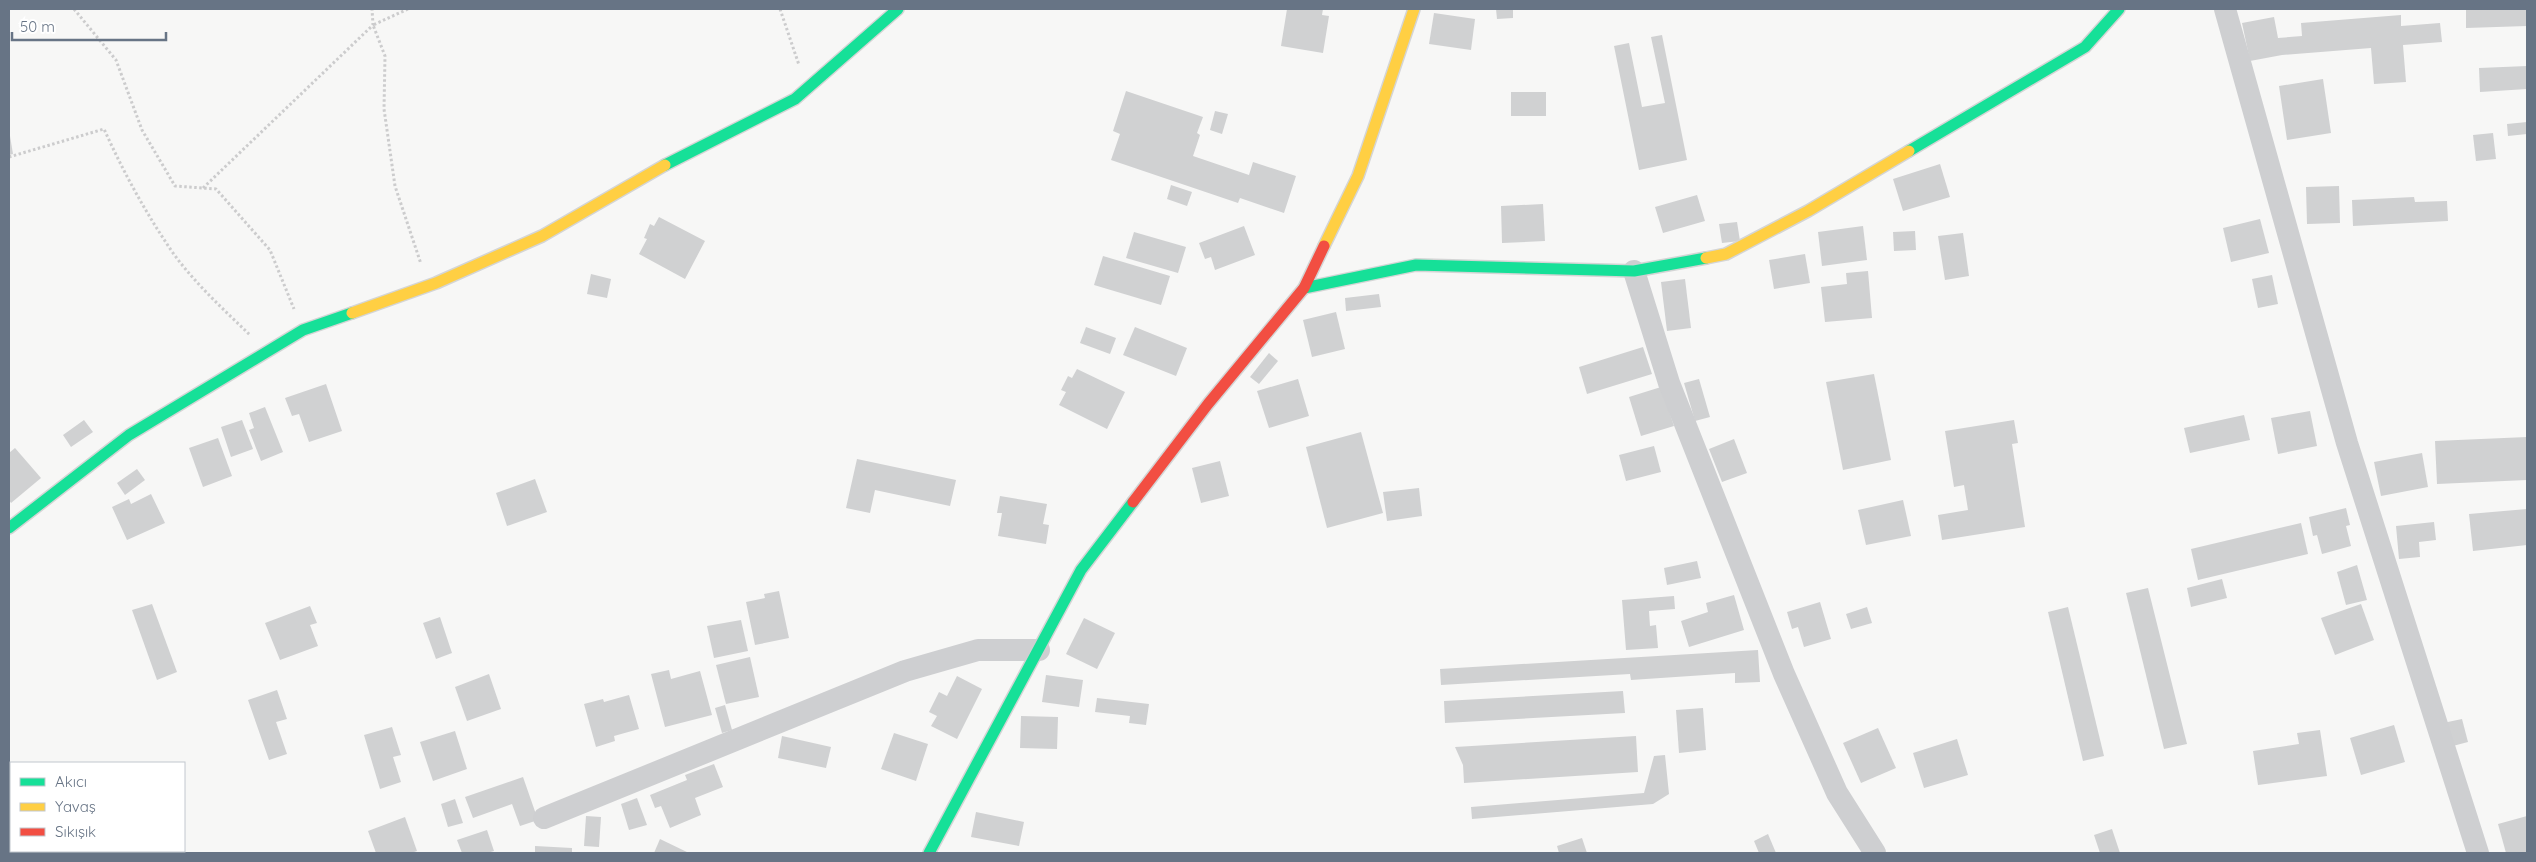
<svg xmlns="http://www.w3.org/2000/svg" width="2536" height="862" font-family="Quicksand,sans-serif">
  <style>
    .building { fill: #d0d1d2 }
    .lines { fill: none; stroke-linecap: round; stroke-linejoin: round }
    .fast-casing { stroke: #d4d5d5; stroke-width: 14 }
    .slow-casing { stroke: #d4d5d5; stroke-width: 14 }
    .jam-casing { stroke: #d4d5d5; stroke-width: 14 }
    .path { stroke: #cccccd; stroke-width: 3; stroke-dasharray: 2.5 2.5; stroke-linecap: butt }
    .street { stroke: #cecfd1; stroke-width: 22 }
    .fast { stroke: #16e098; stroke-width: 11 }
    .slow { stroke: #ffcf43; stroke-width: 11 }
    .jam { stroke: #f24e42; stroke-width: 11 }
  </style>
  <rect width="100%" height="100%" fill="#f7f7f6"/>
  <!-- building -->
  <g class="building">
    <path d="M1287 9H1323L1322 15 1329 16 1323 53 1281 46Z"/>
    <path d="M1496 9H1513V18L1497 19Z"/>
    <path d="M2466 9H2527V26L2466 28Z"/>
    <path d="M1434 13 1475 19 1471 50 1429 44Z"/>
    <path d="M2401 15V26L2440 23 2442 42 2403 45 2406 82 2374 84 2371 48 2282 55 2250 61 2242 23 2274 17 2278 38 2302 36 2301 23Z"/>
    <path d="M1662 35 1687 160 1639 170 1614 46 1629 43 1642 107 1665 103 1651 37Z"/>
    <path d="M2527 66V89L2480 92 2479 68Z"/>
    <path d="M2323 79 2331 133 2287 140 2279 86Z"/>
    <path d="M1126 91 1203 117 1197 133 1200 135 1193 156 1249 175 1253 162 1296 176 1284 213 1240 198 1238 203 1111 160 1120 134 1113 131Z"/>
    <rect x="1511" y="92" width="35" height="24"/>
    <path d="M1215 111 1228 114 1222 134 1210 130Z"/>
    <path d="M2527 122V134L2508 136 2507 124Z"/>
    <path d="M9 130 13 154 9 155Z"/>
    <path d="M2493 133 2496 159 2476 161 2473 135Z"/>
    <path d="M1940 164 1950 197 1903 211 1893 179Z"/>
    <path d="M1171 185 1192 192 1187 206 1167 199Z"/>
    <path d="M2339 186 2340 223 2307 224 2306 187Z"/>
    <path d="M1697 195 1705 221 1663 233 1655 207Z"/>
    <path d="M2414 197 2415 202 2447 201 2448 221 2353 226 2352 200Z"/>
    <path d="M1543 204 1545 241 1502 243 1501 206Z"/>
    <path d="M659 217 705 241 685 279 639 254 647 239 644 238 650 224 654 226Z"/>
    <path d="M2260 219 2269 253 2231 262 2223 228Z"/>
    <path d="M1737 222 1740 241 1722 243 1719 224Z"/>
    <path d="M1244 226 1255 255 1215 270 1211 257 1205 259 1199 243Z"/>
    <path d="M1863 226 1867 260 1822 266 1818 232Z"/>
    <path d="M1915 231 1916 250 1894 251 1893 232Z"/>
    <path d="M1134 232 1186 247 1178 273 1126 258Z"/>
    <path d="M1963 233 1969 276 1945 280 1938 236Z"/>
    <path d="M1805 254 1810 283 1774 289 1769 260Z"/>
    <path d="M1103 256 1170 276 1161 305 1094 285Z"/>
    <path d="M1868 271 1872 318 1825 322 1821 287 1847 284 1846 273Z"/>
    <path d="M591 274 611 279 607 298 587 294Z"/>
    <path d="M2272 275 2278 304 2258 308 2252 279Z"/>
    <path d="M1685 279 1691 328 1667 331 1661 282Z"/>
    <path d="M1379 294 1381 307 1346 311 1345 298Z"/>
    <path d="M1336 312 1345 349 1312 357 1303 320Z"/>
    <path d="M1086 327 1116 338 1110 354 1080 343Z"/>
    <path d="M1135 327 1187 348 1176 376 1123 355Z"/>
    <path d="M1643 347 1652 374 1587 394 1579 367Z"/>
    <path d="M1269 353 1278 361 1259 384 1250 377Z"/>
    <path d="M1077 369 1125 392 1107 429 1059 405 1066 392 1061 390 1068 376 1072 378Z"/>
    <path d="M1874 374 1891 460 1843 470 1826 382Z"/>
    <path d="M1298 379 1309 416 1269 428 1257 391Z"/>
    <path d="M1699 379 1710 417 1695 421 1684 383Z"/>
    <path d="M326 384 342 431 309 442 299 414 292 416 285 398Z"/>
    <path d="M1661 387 1674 426 1641 436 1629 397Z"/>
    <path d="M265 407 283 452 261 461 249 430 254 428 249 413Z"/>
    <path d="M2310 411 2317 446 2278 454 2271 418Z"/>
    <path d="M2244 415 2250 440 2190 453 2184 428Z"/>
    <path d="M84 420 93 432 71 447 63 435Z"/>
    <path d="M242 420 253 449 231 457 221 427Z"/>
    <path d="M2014 420 2018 443 2012 444 2025 527 1942 540 1938 515 1968 510 1964 485 1954 487 1945 431Z"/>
    <path d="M1361 432 1383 513 1327 528 1306 447Z"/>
    <path d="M2527 437V480L2437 484 2435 441Z"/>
    <path d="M218 438 232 476 203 487 189 448Z"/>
    <path d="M1734 439 1747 473 1722 482 1709 449Z"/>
    <path d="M1654 446 1661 472 1626 481 1619 455Z"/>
    <path d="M15 448 41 478 11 503 9 500V453Z"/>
    <path d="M2422 453 2428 487 2381 496 2374 462Z"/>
    <path d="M857 459 956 480 950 506 875 490 870 513 846 508Z"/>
    <path d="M1220 461 1229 496 1201 503 1192 468Z"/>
    <path d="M137 469 145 480 125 495 117 483Z"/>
    <path d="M535 479 547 512 507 526 496 493Z"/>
    <path d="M1419 488 1422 516 1387 521 1383 492Z"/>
    <path d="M151 494 165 523 127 540 112 507 129 499 131 504Z"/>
    <path d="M1000 496 1047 504 1043 524 1049 525 1046 544 998 536 1002 513H997Z"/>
    <path d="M1903 500 1911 536 1866 545 1858 510Z"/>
    <path d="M2346 508 2350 525 2346 526 2351 546 2322 554 2317 535 2313 536 2309 517Z"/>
    <path d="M2527 509V545L2473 551 2469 514Z"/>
    <path d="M2434 522 2436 540 2419 542 2420 557 2399 559 2396 526Z"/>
    <path d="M2301 523 2308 554 2198 580 2191 549Z"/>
    <path d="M1697 561 1701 578 1667 585 1664 568Z"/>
    <path d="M2357 565 2367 600 2346 605 2337 572Z"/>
    <path d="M2222 579 2227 598 2191 607 2187 588Z"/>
    <path d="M2148 588 2187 744 2164 749 2126 593Z"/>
    <path d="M779 591 789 638 755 645 746 602 765 598 764 594Z"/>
    <path d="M1734 595 1744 630 1689 647 1681 621 1708 612 1706 603Z"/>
    <path d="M1674 596 1675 609 1649 611 1650 626 1656 625 1658 648 1626 650 1622 600Z"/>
    <path d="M1820 602 1831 639 1804 647 1798 627 1792 629 1787 612Z"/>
    <path d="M152 604 177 672 157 680 132 610Z"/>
    <path d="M2361 604 2374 640 2335 655 2321 618Z"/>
    <path d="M310 606 317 623 310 625 318 646 280 660 265 623Z"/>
    <path d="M1867 607 1872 623 1851 629 1846 614Z"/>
    <path d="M2068 607 2104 756 2083 761 2048 612Z"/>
    <path d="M440 617 452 653 436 659 423 623Z"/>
    <path d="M1084 618 1115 633 1097 669 1066 654Z"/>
    <path d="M741 620 748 651 714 658 707 626Z"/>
    <path d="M1758 650 1760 682 1735 683V673L1631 680 1630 674 1441 685 1440 669Z"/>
    <path d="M750 657 759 697 726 704 716 665Z"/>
    <path d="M669 670 671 679 700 671 712 715 665 727 651 674Z"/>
    <path d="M489 674 501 709 467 721 455 687Z"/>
    <path d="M1046 675 1083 680 1079 707 1042 702Z"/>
    <path d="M957 676 982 689 957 739 931 726 937 716 929 712 939 692 947 696Z"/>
    <path d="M277 690 287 719 276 722 287 754 269 760 248 700Z"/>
    <path d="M1623 691 1625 713 1445 723 1444 701Z"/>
    <path d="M629 695 639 729 614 736 615 741 596 747 584 704 603 699 604 702Z"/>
    <path d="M1097 698 1149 704 1146 725 1129 723 1130 716 1095 712Z"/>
    <path d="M725 705 732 730 722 733 715 708Z"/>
    <path d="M1703 708 1706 750 1679 753 1676 710Z"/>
    <path d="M1021 716 1058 717 1057 749 1020 748Z"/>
    <path d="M2462 719 2468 742 2449 747 2443 723Z"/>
    <path d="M2394 725 2405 762 2361 775 2350 738Z"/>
    <path d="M392 727 401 755 393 757 401 782 380 789 364 735Z"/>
    <path d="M1878 728 1896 768 1861 783 1843 743Z"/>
    <path d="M2320 730 2327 776 2258 785 2253 751 2299 744 2297 733Z"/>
    <path d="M455 731 467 769 433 781 420 742Z"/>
    <path d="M894 733 928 744 916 781 881 769Z"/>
    <path d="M782 736 831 747 826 768 778 758Z"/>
    <path d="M1636 736 1638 772 1464 783 1463 765 1455 747Z"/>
    <path d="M1957 739 1968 775 1924 788 1913 753Z"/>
    <path d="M1665 755 1669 794 1653 804 1472 819 1471 807 1644 793 1654 756Z"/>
    <path d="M714 764 723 787 695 798 701 815 670 828 661 806 655 808 650 795 687 780 685 775Z"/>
    <path d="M523 777 538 820 520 826 512 804 473 818 465 797Z"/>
    <path d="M637 798 647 825 629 830 621 804Z"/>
    <path d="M455 799 463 823 448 827 441 804Z"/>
    <path d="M976 812 1024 822 1019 846 971 837Z"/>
    <path d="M586 816 601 817 599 847 584 846Z"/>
    <path d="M2527 816V852L2506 853 2498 824Z"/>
    <path d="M405 817 417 851 411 853H376L368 831Z"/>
    <path d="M2112 829 2120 853H2100L2094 835Z"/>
    <path d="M487 830 494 851 487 853H462L457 840Z"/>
    <path d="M1768 834 1776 853H1759L1754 841Z"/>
    <path d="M1582 838 1587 853H1559L1557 846Z"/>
    <path d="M660 839 689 853H654Z"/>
    <path d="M535 846 572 848V853H535Z"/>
  </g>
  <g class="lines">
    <defs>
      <g id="fast">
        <path d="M1909 151 2085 47 2119 9"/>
        <path d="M665 165 795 99 898 9"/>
        <path d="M1304 288 1416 265 1634 271 1706 258"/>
        <path d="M9 528 129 435 303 330 352 313"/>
        <path d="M929 853 1081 570 1133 502"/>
      </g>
      <g id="slow">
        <path d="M1324 246 1358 176 1414 9"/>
        <path d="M1706 258 1726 254 1808 211 1909 151"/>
        <path d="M352 313 436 283 542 236 665 165"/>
      </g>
      <path id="jam" d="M1133 502 1208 404 1304 288 1324 246"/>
    </defs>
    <!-- fast casing -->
    <use href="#fast" class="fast-casing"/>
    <!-- slow casing -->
    <use href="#slow" class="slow-casing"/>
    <!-- jam casing -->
    <use href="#jam" class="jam-casing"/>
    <!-- path -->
    <g class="path">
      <path d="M74 9 116 60 142 130 175 186 216 189 270 250 294 309"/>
      <path d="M408 9 373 25 385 56 384 109 395 186 421 264"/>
      <path d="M780 9 799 65"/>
      <path d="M9 157 104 129C122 169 143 208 167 244 188 277 222 308 250 335"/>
      <path d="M203 188 373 25 372 9"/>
    </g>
    <!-- street -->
    <g class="street">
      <path d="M2225 9 2347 443 2478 853"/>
      <path d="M1634 271 1669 383 1784 674 1837 793 1875 853"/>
      <path d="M544 818 905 671 978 650H1039"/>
    </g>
    <!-- fast -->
    <use href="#fast" class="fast"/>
    <!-- slow -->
    <use href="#slow" class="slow"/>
    <!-- jam -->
    <use href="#jam" class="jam"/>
  </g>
  <!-- border -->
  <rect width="2536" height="862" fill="none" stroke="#677485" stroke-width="20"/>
  <!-- legend -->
  <rect x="10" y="762" width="175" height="90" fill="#ffffff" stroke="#c2c7ce"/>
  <rect x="20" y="778" width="25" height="8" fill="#16e098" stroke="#c2c7ce"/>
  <text x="55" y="787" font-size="15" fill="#677485">Akıcı</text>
  <rect x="20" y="803" width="25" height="8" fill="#ffcf43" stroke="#c2c7ce"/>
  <text x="55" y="812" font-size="15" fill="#677485">Yavaş</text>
  <rect x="20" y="828" width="25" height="8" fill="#f24e42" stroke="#c2c7ce"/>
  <text x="55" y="837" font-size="15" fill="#677485">Sıkışık</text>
  <!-- scale -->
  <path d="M12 32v8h154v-8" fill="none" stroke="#677485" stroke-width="2.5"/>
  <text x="20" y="32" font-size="15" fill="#677485" stroke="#ffffff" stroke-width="4" paint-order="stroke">50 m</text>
</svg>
